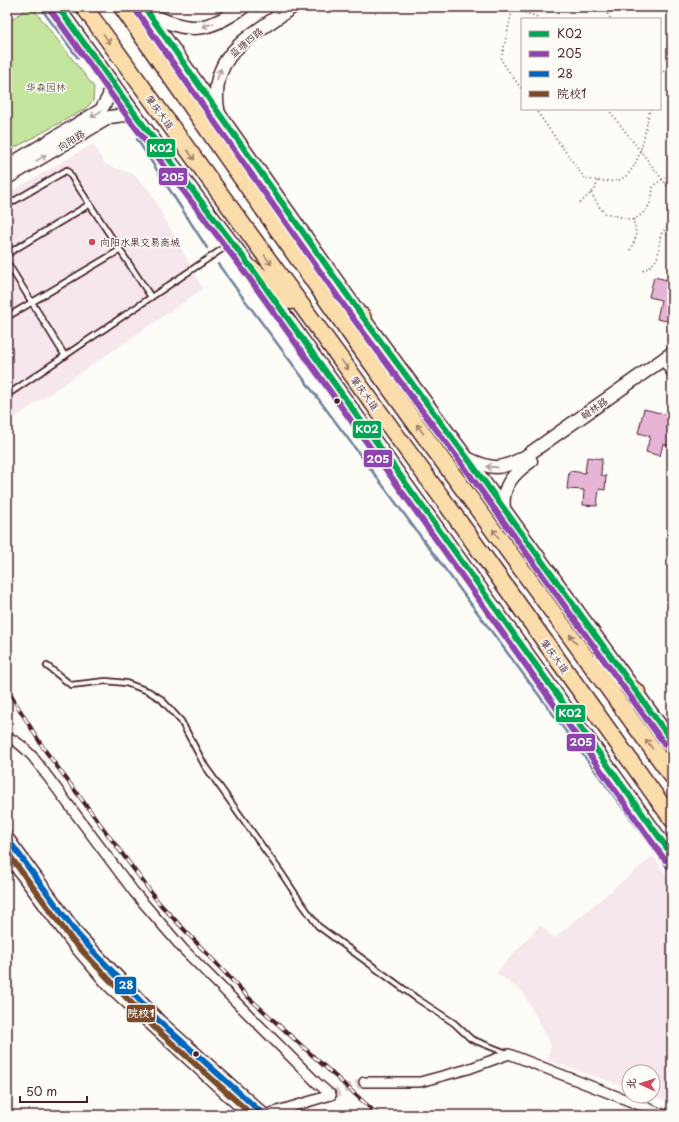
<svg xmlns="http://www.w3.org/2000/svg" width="679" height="1122" font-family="'Playpen Sans','LXGW WenKai TC',sans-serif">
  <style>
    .built { fill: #f6e7ed }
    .green { fill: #c4e59e; stroke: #878264 }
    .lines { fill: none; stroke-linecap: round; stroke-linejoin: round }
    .stream { stroke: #70849e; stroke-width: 2.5 }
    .building { fill: #e6b5d6; stroke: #4a1f2b }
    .minor-tunnel { stroke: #d9d0ce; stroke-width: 9; stroke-dasharray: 9 4.5; stroke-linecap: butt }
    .service-casing { stroke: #4a1f2b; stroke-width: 8 }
    .minor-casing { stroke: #4a1f2b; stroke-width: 12 }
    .tertiary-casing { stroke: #4a1f2b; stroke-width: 15 }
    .secondary-casing { stroke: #4a1f2b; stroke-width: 16 }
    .trunk-casing { stroke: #4a1f2b; stroke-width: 19 }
    .path { stroke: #4a1f2b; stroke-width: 1.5; stroke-dasharray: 1 3; stroke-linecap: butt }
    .service { stroke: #fdfcf7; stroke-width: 4.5 }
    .minor { stroke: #fdfcf7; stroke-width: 9 }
    .tertiary { stroke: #fdfcf7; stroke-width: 12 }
    .secondary { stroke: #fdfcf7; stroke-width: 13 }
    .trunk { stroke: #faddab; stroke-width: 16 }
    .rail-casing { stroke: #4a1f2b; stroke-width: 4 }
    .rail { stroke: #fdfcf7; stroke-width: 2.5; stroke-dasharray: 8; stroke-linecap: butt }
    .bus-1-casing { stroke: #fdfcf7; stroke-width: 9 }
    .bus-2-casing { stroke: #fdfcf7; stroke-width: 9 }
    .bus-3-casing { stroke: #fdfcf7; stroke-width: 9 }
    .bus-4-casing { stroke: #fdfcf7; stroke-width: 9 }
    .bus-1 { stroke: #00a651; stroke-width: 6 }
    .bus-2 { stroke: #8e44ad; stroke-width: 6 }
    .bus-3 { stroke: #0065bd; stroke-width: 6 }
    .bus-4 { stroke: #7a4b2a; stroke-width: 6 }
    .oneway { stroke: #ac999b }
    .oneway2 { stroke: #a27e6b }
    .poi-dot { fill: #d1495b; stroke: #fdfcf7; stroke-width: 1.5 }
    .bus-dot { fill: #4a1f2b; stroke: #fdfcf7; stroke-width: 1.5 }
    .labels { text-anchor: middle; stroke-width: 3; stroke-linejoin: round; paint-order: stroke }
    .street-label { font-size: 10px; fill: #4a1f2b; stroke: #fdfcf7 }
    .park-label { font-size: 10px; fill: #685048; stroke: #fdfcf7 }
    .poi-label { font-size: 10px; fill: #4a1f2b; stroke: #fdfcf7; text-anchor: start }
    .line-badge { stroke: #fdfcf7; stroke-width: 1.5 }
    .badge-label { font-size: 11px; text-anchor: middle; font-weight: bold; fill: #fff }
  </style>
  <rect width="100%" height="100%" fill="#fdfcf7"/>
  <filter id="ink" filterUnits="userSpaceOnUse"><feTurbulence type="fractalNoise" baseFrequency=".025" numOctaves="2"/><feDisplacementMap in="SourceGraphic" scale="8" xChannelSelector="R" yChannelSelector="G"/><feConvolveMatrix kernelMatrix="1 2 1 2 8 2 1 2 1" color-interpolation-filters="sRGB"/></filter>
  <g filter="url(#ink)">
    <!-- built -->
    <g class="built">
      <path d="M93 144 105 164 133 174 149 190 203 289 7 423V194Z"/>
      <path d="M653 856 672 883V1103L653 1096V1072H629V1088L547 1060 551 1045 523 992 496 973 540 925 554 938Z"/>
    </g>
    <!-- green -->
    <path class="green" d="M29 7H32L94 87 93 101 85 109 7 152V23Z"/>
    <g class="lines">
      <!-- stream -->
      <g class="stream">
        <path d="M40 7 78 58"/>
        <path d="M137 139 207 248"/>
        <path d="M218 264 672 874"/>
      </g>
    </g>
    <!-- building -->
    <g class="building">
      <path d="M654 277 672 281V322L657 319 661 300 649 297Z"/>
      <path d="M644 409 672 416V446L663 444 660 456 646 452 650 436 638 433Z"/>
      <path d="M587 457 602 459 601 475 606 476 605 490 599 489 597 506 583 505 584 490 567 489 569 471 585 473Z"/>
    </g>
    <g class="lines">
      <!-- minor-tunnel -->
      <path class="minor-tunnel" d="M331 1095 364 1082"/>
      <defs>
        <g id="service">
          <path d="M7 205 67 170 151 297"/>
          <path d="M7 254 90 204"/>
          <path d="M7 262 65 356"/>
          <path d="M7 317 120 250"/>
          <path d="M7 395 231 243"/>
          <path d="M47 666 71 685 106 681 126 683 148 691 161 699 181 721 205 766 280 871 300 901 318 926 416 998 454 1023 471 1039 509 1054"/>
        </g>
        <g id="minor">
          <path d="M663 360 672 373"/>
          <path d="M7 737C18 741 25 749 33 757L134 892 183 949 317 1083 331 1095"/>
          <path d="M364 1082H420L468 1069 509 1054 665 1115"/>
          <path d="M264 1115 331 1095"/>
        </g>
        <g id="tertiary">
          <path d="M58 7 138 118 253 270 672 855"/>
          <path d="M144 7 362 316 468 459 672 741"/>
          <path d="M7 166 101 110 109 96 110 80"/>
          <path d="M7 178 110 117 124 115 138 118"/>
          <path d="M469 459C494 471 503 469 526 456L672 353"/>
          <path d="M504 509C501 486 514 473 531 461"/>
          <path d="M7 838 78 935 159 1021 264 1115"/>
          <path d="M7 854 74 944 110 986 250 1115"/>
        </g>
        <g id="secondary">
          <path d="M149 14C189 33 206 33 243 7"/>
          <path d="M218 112C207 54 252 36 292 7"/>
        </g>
        <g id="trunk">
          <path d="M84 7 442 498 672 819"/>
          <path d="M122 7 357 343 672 776"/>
          <path d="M253 270 291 301"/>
          <path d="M362 316 374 359"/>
          <path d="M595 663 637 692"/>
        </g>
      </defs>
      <!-- service casing -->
      <use href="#service" class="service-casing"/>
      <!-- minor casing -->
      <use href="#minor" class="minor-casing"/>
      <!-- tertiary casing -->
      <use href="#tertiary" class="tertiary-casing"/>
      <!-- secondary casing -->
      <use href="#secondary" class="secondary-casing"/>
      <!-- trunk casing -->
      <use href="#trunk" class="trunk-casing"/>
      <!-- path -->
      <g class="path">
        <path d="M513 7 501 60 522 90"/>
        <path d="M603 7 611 19"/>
        <path d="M513 10 536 16 539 19"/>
        <path d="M660 74 672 65"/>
        <path d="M535 109 585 179C594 180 611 183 619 180 641 172 645 129 650 109"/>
        <path d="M608 109 672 192"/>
        <path d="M591 193 600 208 605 213 633 220C637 232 637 239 630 250"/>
        <path d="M580 203 595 189 598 180"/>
        <path d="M633 220C649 211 652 203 653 186L672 172"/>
        <path d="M643 271C649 267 656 263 658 255 661 243 656 231 672 226"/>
      </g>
      <!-- service -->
      <use href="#service" class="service"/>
      <!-- minor -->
      <use href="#minor" class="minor"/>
      <!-- tertiary -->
      <use href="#tertiary" class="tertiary"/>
      <!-- secondary -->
      <use href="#secondary" class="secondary"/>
      <!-- trunk -->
      <use href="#trunk" class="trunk"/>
      <defs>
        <path id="rail" d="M7 689 44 749 159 903 248 997 378 1115"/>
      </defs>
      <!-- rail casing -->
      <use href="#rail" class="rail-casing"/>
      <!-- rail -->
      <use href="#rail" class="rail"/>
      <defs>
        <g id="bus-1">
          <path d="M58 7 138 118 253 270 672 855"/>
          <path d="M144 7 362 316 468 459 672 741"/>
        </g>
        <g id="bus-2">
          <path d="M52 12 132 123 247 275 665 860"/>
          <path d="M137 12 355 321 462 464 666 746"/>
        </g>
        <path id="bus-3" d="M7 838 78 935 159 1021 264 1115"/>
        <path id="bus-4" d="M7 852 72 940 154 1027 252 1115"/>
      </defs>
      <!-- bus-1 casing -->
      <use href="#bus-1" class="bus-1-casing"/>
      <!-- bus-2 casing -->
      <use href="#bus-2" class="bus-2-casing"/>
      <!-- bus-3 casing -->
      <use href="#bus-3" class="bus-3-casing"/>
      <!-- bus-4 casing -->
      <use href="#bus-4" class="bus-4-casing"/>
      <!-- bus-1 -->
      <use href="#bus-1" class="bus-1"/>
      <!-- bus-2 -->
      <use href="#bus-2" class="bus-2"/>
      <!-- bus-3 -->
      <use href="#bus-3" class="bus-3"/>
      <!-- bus-4 -->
      <use href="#bus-4" class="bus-4"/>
    </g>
    <!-- one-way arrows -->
    <defs><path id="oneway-shaft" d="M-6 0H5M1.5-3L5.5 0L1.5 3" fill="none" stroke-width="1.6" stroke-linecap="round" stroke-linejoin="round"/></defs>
    <g class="oneway">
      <use href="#oneway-shaft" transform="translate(208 25) rotate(164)"/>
      <use href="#oneway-shaft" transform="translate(219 74) rotate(-71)"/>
      <use href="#oneway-shaft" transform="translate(96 114) rotate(148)"/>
      <use href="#oneway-shaft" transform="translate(41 158) rotate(-31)"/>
      <use href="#oneway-shaft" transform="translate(492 467) rotate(-176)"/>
    </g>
    <g class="oneway2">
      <use href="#oneway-shaft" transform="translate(107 39) rotate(54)"/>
      <use href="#oneway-shaft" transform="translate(191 155) rotate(54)"/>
      <use href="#oneway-shaft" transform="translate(268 260) rotate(54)"/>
      <use href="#oneway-shaft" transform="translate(345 365) rotate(54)"/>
      <use href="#oneway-shaft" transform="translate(420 429) rotate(-126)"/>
      <use href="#oneway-shaft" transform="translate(496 534) rotate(-126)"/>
      <use href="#oneway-shaft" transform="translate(573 639) rotate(-126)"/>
      <use href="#oneway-shaft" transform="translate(649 744) rotate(-126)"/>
    </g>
  </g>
  <!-- markers -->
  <circle class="poi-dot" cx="92" cy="242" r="4"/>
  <g class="bus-dot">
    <circle cx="337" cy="401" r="3.5"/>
    <circle cx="196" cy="1054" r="3.5"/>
  </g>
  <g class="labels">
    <!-- street labels -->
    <g class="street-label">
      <text transform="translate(246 42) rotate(-40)" y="4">蓝塘四路</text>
      <text transform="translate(160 112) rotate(54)" y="4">肇庆大道</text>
      <text transform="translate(71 140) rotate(-31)" y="4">向阳路</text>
      <text transform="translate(365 393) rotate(54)" y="4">肇庆大道</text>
      <text transform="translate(594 408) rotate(-35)" y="4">翰林路</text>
      <text transform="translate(555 656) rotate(54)" y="4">肇庆大道</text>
    </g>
    <!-- park labels -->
    <g class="park-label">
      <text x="46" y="91">华森园林</text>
    </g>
    <!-- poi labels -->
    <g class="poi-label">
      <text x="100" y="246">向阳水果交易商城</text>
    </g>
  </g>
  <g class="line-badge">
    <rect x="146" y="138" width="30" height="20" rx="4" fill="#00a651"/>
    <rect x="158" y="167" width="30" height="19" rx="4" fill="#8e44ad"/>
    <rect x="352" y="420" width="30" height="19" rx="4" fill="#00a651"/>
    <rect x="363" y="449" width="30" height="19" rx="4" fill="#8e44ad"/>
    <rect x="555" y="704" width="31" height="19" rx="4" fill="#00a651"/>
    <rect x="566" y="733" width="30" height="19" rx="4" fill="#8e44ad"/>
    <rect x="114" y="976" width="23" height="19" rx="4" fill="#0065bd"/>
    <rect x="126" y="1004" width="30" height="19" rx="4" fill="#7a4b2a"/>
  </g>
  <g class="badge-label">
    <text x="161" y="152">K02</text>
    <text x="173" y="181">205</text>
    <text x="367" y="433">K02</text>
    <text x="378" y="463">205</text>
    <text x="570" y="717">K02</text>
    <text x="581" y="746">205</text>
    <text x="126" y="989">28</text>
    <text x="141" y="1017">院校1</text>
  </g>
  <!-- margin -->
  <rect width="679" height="1122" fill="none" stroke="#fdfcf7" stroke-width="24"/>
  <rect x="12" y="12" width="655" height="1098" fill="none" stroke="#4a1f2b" stroke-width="1.5" filter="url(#ink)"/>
  <!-- legend -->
  <rect x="521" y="18" width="140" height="92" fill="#fdfcf7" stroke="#b5a4a5"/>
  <rect x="529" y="31" width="20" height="6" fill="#00a651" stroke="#b5a4a5"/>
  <text x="557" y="38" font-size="12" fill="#4a1f2b">K02</text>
  <rect x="529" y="51" width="20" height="6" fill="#8e44ad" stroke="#b5a4a5"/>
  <text x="557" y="58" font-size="12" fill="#4a1f2b">205</text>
  <rect x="529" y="71" width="20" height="6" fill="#0065bd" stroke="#b5a4a5"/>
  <text x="557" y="78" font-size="12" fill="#4a1f2b">28</text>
  <rect x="529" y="91" width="20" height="6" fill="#7a4b2a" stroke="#b5a4a5"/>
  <text x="557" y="98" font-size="12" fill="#4a1f2b">院校1</text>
  <!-- north arrow -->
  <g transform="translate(641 1084) rotate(273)"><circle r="19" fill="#fdfcf7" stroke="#b5a4a5"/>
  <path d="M0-3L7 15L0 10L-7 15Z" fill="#d1495b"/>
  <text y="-6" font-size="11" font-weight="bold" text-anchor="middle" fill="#4a1f2b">北</text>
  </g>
  <!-- scale -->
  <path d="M20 1096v6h67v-6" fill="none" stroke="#4a1f2b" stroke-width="2"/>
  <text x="26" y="1096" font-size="12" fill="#4a1f2b" stroke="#fdfcf7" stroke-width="3" paint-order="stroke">50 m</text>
</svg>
